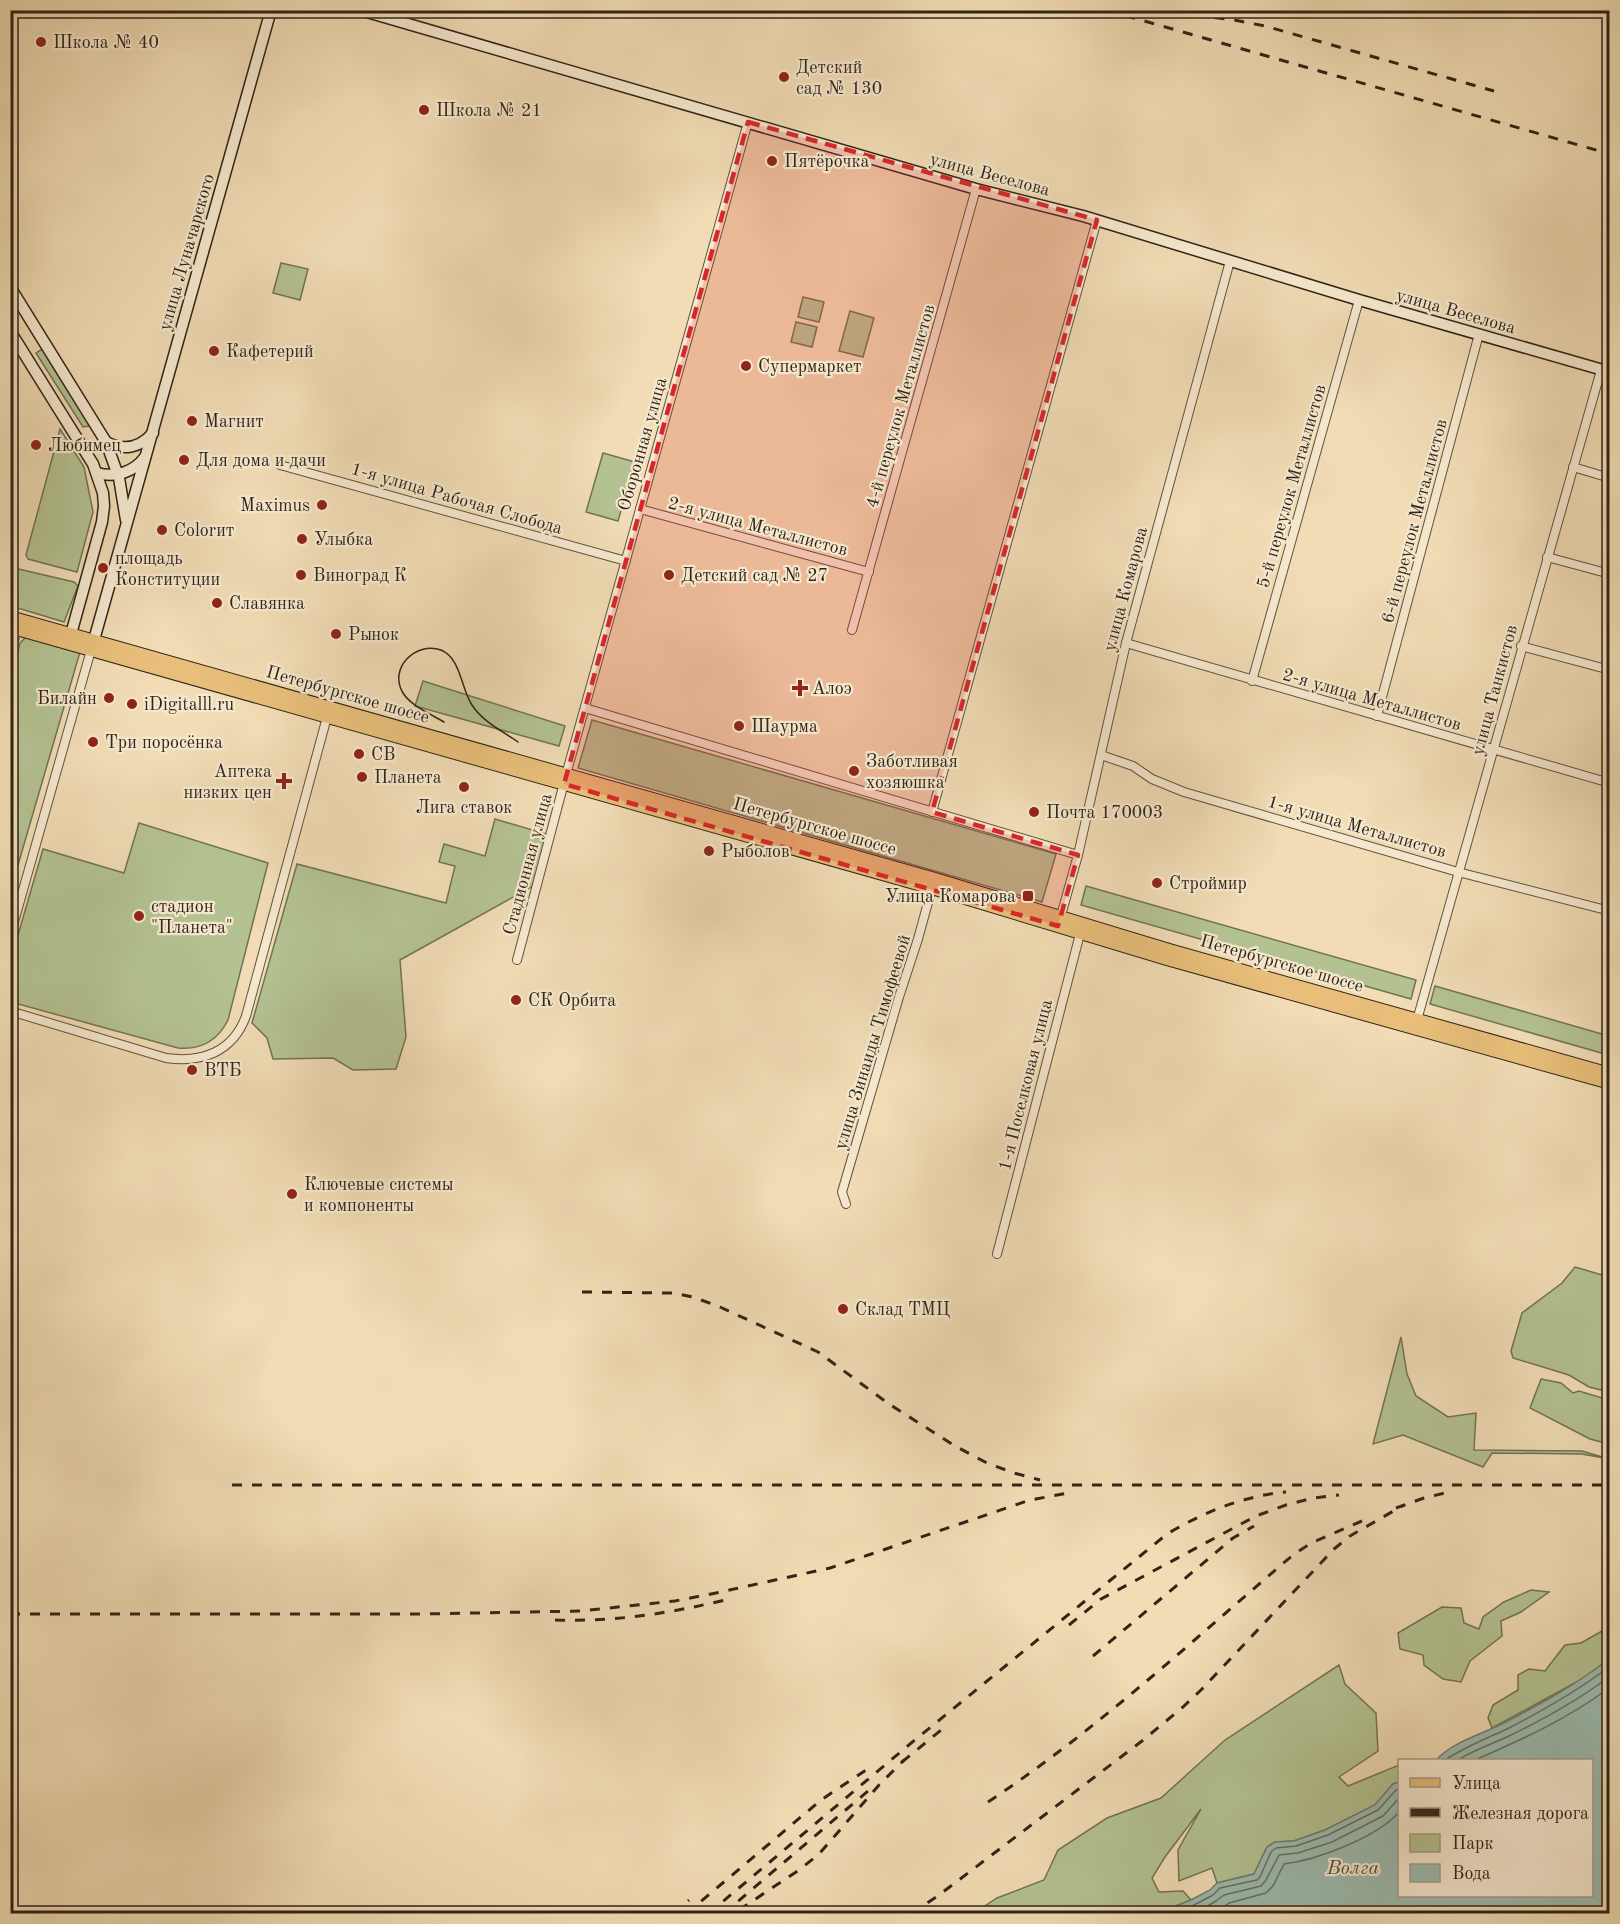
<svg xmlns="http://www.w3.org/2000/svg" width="1620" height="1924" font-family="'Old Standard TT',serif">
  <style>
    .green { fill: #b4c292; stroke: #727354; stroke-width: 1.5 }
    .water { fill: #9bbbaf; stroke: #707f72; stroke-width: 1.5 }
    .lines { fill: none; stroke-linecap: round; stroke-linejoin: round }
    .shore { stroke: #667063; stroke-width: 1.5 }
    .street-casing { stroke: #60523e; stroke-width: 10 }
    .secondary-casing { stroke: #302417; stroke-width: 13 }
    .primary-casing { stroke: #302417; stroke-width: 14 }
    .street { stroke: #f6e8cf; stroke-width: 8 }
    .secondary { stroke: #f6e8cf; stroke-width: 10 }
    .primary { stroke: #e8be7a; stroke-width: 12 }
    .tram { stroke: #302417; stroke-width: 1.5 }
    .rail { stroke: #302417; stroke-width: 3; stroke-dasharray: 10 10; stroke-linecap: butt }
    .marked { fill: #d62828; fill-opacity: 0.2; stroke: #d62828; stroke-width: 4.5; stroke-dasharray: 12 8; stroke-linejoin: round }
    .poi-dot { fill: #8f2418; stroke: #f6e8cf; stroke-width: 2 }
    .labels { text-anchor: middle; stroke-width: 4.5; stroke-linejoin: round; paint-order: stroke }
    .poi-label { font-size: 18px; fill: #302417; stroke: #f6e8cf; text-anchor: start }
    .street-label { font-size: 18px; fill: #302417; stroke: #f6e8cf }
    .water-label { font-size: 20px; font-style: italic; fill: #505145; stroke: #f6e8cf }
  </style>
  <rect width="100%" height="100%" fill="#f1dcb5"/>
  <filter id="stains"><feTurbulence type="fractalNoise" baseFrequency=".00333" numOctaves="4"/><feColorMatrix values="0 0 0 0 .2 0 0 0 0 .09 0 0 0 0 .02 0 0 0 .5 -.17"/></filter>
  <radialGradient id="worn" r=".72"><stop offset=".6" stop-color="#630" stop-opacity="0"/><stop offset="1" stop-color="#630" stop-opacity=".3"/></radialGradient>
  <!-- green -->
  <g class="green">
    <path d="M281 263 308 269 300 300 273 293Z"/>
    <path d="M803 297 824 302 819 322 798 317Z"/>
    <path d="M850 311 874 318 863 357 839 351Z"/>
    <path d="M796 322 817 327 812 347 791 342Z"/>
    <path d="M44 348 90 426 83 427 36 353Z"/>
    <path d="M60 429 84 467 93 512 77 572 28 559 26 555Z"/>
    <path d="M603 453 635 462 618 521 586 512Z"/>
    <path d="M10 567 74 582 78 586 64 622 11 606Z"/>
    <path d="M31 636 80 652 11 889V677L20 643 25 638Z"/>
    <path d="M423 681 565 726 559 746 415 706Z"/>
    <path d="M592 720 1056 854 1042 902 578 768Z"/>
    <path d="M495 819 546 834 535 885 400 960 406 1037 396 1069 353 1070 333 1058 273 1059 267 1038 252 1023 297 864 446 903 455 866 439 862 444 844 485 856Z"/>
    <path d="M139 823 268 863 228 1020C218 1040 201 1050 178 1048L11 1002V959L43 849 124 873Z"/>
    <path d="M1086 886 1416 980 1411 999 1081 905Z"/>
    <path d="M1435 986 1609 1036 1605 1054 1430 1004Z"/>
    <path d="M1575 1267 1609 1277V1392L1589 1387 1569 1375 1513 1358 1511 1351 1522 1313 1562 1283Z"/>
    <path d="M1401 1337 1407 1374 1416 1396 1448 1417 1476 1413 1474 1450 1582 1451 1609 1459 1582 1454 1492 1453 1483 1467 1403 1435 1373 1444Z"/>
    <path d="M1541 1379 1561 1383 1573 1393 1579 1391 1609 1400V1444L1590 1439 1530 1408Z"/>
    <path d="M1531 1590 1549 1592 1521 1612 1501 1621 1502 1636 1470 1661 1461 1682 1443 1679 1424 1665 1423 1655 1400 1649 1398 1633 1442 1607 1461 1608 1464 1623 1479 1629 1483 1617 1504 1602Z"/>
    <path d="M1609 1627V1659L1584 1678 1492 1728 1488 1718 1493 1705 1518 1690V1675L1529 1669 1545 1671 1565 1645 1581 1643Z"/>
    <path d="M1339 1665 1345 1684 1376 1713 1378 1751 1339 1777 1348 1786 1399 1765V1782L1393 1784 1375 1805 1325 1830 1294 1841 1275 1842 1267 1847 1254 1874 1217 1883 1212 1868 1179 1881 1178 1850 1201 1809 1165 1857 1152 1878 1159 1892 1183 1891 1191 1900 1163 1911 1161 1913 973 1914 997 1898 1044 1880 1058 1850 1107 1818 1161 1798 1225 1740Z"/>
  </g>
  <!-- water -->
  <path class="water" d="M1609 1659V1913H1161L1163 1911 1191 1900 1210 1890 1217 1883 1254 1874 1267 1847 1275 1842 1294 1841 1325 1830 1375 1805 1393 1784 1399 1782 1400 1896H1592V1760H1436C1454 1741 1483 1734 1506 1722 1542 1703 1577 1684 1609 1659Z"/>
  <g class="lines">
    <!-- shore -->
    <g class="shore">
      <path d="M1445 1760C1465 1747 1485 1739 1507 1729 1542 1711 1578 1691 1610 1666"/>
      <path d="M1458 1760C1474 1750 1492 1744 1509 1736 1544 1719 1579 1700 1610 1676"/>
      <path d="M1475 1760C1521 1740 1570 1718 1610 1687"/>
      <path d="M1173 1914 1194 1905 1213 1895 1220 1888 1257 1880 1260 1877 1271 1852 1276 1848 1296 1846 1328 1835 1378 1810 1396 1790 1400 1789"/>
      <path d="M1194 1914 1216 1901 1224 1895 1261 1886 1266 1880 1279 1855 1298 1853 1332 1842 1383 1816 1400 1797"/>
      <path d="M1213 1914 1229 1903 1266 1893 1273 1886 1284 1864C1317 1860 1378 1837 1400 1811"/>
    </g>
    <defs>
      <g id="street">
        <path d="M280 465 626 561"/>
        <path d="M1573 467 1610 478"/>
        <path d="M640 509 869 572"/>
        <path d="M1547 557 1610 574"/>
        <path d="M852 630 976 189"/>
        <path d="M1126 643 1610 783"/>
        <path d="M1521 646 1610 670"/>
        <path d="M10 653 18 627"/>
        <path d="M1252 681 1359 300"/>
        <path d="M585 708 1078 855"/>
        <path d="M1377 716 1479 334"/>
        <path d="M1101 755 1133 766 1152 779 1184 792 1458 872 1610 911"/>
        <path d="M932 812 1097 220"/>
        <path d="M1060 919 1078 855 1126 643 1230 261"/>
        <path d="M10 936 91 650"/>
        <path d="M517 960 569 764 748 122"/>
        <path d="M10 1011 166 1058C202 1063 233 1052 246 1016L327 717"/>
        <path d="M1417 1020 1601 370"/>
        <path d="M846 1204 842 1192 899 997 918 939 932 888"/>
        <path d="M997 1254 1081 930"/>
      </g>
      <g id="secondary">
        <path d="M360 10 976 189 1083 216 1359 300 1610 372"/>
        <path d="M10 287 106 442 119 478 126 520"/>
        <path d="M10 331 93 464 103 493 104 506 102 522 71 634 79 646 94 640 271 10"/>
        <path d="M106 442C123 451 140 448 153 433"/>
        <path d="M97 473C116 478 134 472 145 457"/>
      </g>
      <g id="primary">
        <path d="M10 617 935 879 1169 950 1610 1074"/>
        <path d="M10 627 932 888 1167 959 1610 1083"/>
      </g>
    </defs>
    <!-- street casing -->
    <use href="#street" class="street-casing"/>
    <!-- secondary casing -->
    <use href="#secondary" class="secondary-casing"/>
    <!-- primary casing -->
    <use href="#primary" class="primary-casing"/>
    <!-- street -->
    <use href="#street" class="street"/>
    <!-- secondary -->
    <use href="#secondary" class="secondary"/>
    <!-- primary -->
    <use href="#primary" class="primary"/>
    <!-- tram -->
    <path class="tram" d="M444 722C431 714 411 706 403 693 388 668 416 641 441 650 461 658 461 689 472 705 482 721 502 731 518 742"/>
    <!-- rail -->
    <g class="rail">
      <path d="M1106 10 1610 154"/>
      <path d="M1155 10 1234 20 1265 26 1494 91"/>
      <path d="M582 1292 673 1293 693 1297 720 1307 818 1352 889 1404 955 1446 987 1463 1014 1473 1040 1480"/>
      <path d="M232 1485H1610"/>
      <path d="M1396 1508 1424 1498 1453 1491"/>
      <path d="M10 1614H421L581 1611 618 1607 675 1601 716 1593 830 1568 1030 1500 1074 1492"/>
      <path d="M555 1620C617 1622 670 1613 730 1599"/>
      <path d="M1069 1625 1101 1599 1256 1516 1286 1505 1313 1498 1339 1495"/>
      <path d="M1093 1656 1233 1538 1254 1526"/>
      <path d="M902 1762 946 1726"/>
      <path d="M988 1802C1097 1730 1194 1639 1293 1555L1311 1543 1362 1521"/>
      <path d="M739 1910 799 1870 819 1854 879 1785 904 1760"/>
      <path d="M673 1914 689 1900"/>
      <path d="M686 1914 821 1800 872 1766"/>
      <path d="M708 1914 910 1744 1167 1534C1204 1512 1243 1496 1286 1492"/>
      <path d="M723 1914 868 1791"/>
      <path d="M911 1914 939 1895 1142 1741 1183 1707 1202 1689 1334 1549 1350 1536 1404 1505"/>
    </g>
  </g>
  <!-- marked area -->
  <path class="marked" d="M748 122 1097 220 932 812 1078 855 1058 926 564 784Z"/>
  <!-- markers -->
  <g class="poi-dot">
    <circle cx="41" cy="42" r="6"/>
    <circle cx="784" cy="77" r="6"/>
    <circle cx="424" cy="110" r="6"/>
    <circle cx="772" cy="161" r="6"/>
    <circle cx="214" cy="351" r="6"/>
    <circle cx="746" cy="366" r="6"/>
    <circle cx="192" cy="421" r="6"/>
    <circle cx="36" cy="445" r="6"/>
    <circle cx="184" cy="460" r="6"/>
    <circle cx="322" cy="505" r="6"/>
    <circle cx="162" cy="530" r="6"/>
    <circle cx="302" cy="539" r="6"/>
    <circle cx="103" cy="568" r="6"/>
    <circle cx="301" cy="575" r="6"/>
    <circle cx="669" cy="575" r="6"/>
    <circle cx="217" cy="603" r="6"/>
    <circle cx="336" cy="634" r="6"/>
    <path d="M797 679h6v6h6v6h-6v6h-6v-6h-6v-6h6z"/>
    <circle cx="109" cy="698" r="6"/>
    <circle cx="132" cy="704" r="6"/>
    <circle cx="739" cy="726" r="6"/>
    <circle cx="93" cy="742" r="6"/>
    <circle cx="359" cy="754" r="6"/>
    <circle cx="854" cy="771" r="6"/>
    <circle cx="362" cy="777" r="6"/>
    <path d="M281 772h6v6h6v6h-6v6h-6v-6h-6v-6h6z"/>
    <circle cx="464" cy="787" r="6"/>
    <circle cx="1034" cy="812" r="6"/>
    <circle cx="709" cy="851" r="6"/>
    <circle cx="1157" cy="883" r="6"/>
    <rect x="1022" y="890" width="12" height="12" rx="3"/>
    <circle cx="139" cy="916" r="6"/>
    <circle cx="516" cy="1000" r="6"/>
    <circle cx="192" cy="1070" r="6"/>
    <circle cx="292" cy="1194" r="6"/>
    <circle cx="843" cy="1309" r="6"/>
  </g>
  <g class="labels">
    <!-- poi labels -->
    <g class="poi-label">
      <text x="53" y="48">Школа № 40</text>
      <text x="796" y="73">Детский<tspan x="796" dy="21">сад № 130</tspan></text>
      <text x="436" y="116">Школа № 21</text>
      <text x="784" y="167">Пятёрочка</text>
      <text x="226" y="357">Кафетерий</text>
      <text x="758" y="372">Супермаркет</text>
      <text x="204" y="427">Магнит</text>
      <text x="48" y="451">Любимец</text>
      <text x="196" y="466">Для дома и дачи</text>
      <text x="310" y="511" text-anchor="end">Maximus</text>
      <text x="174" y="536">Colorит</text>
      <text x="314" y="545">Улыбка</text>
      <text x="115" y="564">площадь<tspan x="115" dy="21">Конституции</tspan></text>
      <text x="313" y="581">Виноград К</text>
      <text x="681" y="581">Детский сад № 27</text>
      <text x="229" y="609">Славянка</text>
      <text x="348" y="640">Рынок</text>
      <text x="812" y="694">Алоэ</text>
      <text x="97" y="704" text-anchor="end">Билайн</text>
      <text x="144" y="710">iDigitalll.ru</text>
      <text x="751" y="732">Шаурма</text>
      <text x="105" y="748">Три поросёнка</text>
      <text x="371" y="760">СВ</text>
      <text x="866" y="767">Заботливая<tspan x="866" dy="21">хозяюшка</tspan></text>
      <text x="272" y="777" text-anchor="end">Аптека<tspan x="272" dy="21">низких цен</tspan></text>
      <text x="374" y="783">Планета</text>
      <text x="464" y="813" text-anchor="middle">Лига ставок</text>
      <text x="1046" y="818">Почта 170003</text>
      <text x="721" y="857">Рыболов</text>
      <text x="1169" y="889">Строймир</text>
      <text x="1016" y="902" text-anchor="end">Улица Комарова</text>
      <text x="151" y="912">стадион<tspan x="151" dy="21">"Планета"</tspan></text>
      <text x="528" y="1006">СК Орбита</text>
      <text x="204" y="1076">ВТБ</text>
      <text x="304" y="1190">Ключевые системы<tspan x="304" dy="21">и компоненты</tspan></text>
      <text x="855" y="1315">Склад ТМЦ</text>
    </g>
    <!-- street labels -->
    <g class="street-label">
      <text transform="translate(990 174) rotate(15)" y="6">улица Веселова</text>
      <text transform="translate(186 252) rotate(-74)" y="6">улица Луначарского</text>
      <text transform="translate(1456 311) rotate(16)" y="6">улица Веселова</text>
      <text transform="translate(900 406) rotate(-74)" y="6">4-й переулок Металлистов</text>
      <text transform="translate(642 444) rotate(-74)" y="6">Оборонная улица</text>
      <text transform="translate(1291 486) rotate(-74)" y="6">5-й переулок Металлистов</text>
      <text transform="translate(457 498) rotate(16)" y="6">1-я улица Рабочая Слобода</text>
      <text transform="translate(1414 521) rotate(-75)" y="6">6-й переулок Металлистов</text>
      <text transform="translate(758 526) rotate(15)" y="6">2-я улица Металлистов</text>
      <text transform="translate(1125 589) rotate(-75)" y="6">улица Комарова</text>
      <text transform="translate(1494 690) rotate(-75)" y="6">улица Танкистов</text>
      <text transform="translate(348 694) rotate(16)" y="6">Петербургское шоссе</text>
      <text transform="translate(1372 699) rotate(16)" y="6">2-я улица Металлистов</text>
      <text transform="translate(815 826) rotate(16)" y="6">Петербургское шоссе</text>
      <text transform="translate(1357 826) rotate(16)" y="6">1-я улица Металлистов</text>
      <text transform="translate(527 864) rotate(-75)" y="6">Стадионная улица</text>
      <text transform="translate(1282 963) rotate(16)" y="6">Петербургское шоссе</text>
      <text transform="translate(872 1042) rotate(-73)" y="6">улица Зинаиды Тимофеевой</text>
      <text transform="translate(1025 1085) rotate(-76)" y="6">1-я Поселковая улица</text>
    </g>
    <!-- water labels -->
    <g class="water-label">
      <text x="1353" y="1874">Волга</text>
    </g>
  </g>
  <!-- margin -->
  <rect width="1620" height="1924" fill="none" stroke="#f1dcb5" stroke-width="36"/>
  <rect x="12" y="12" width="1596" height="1900" fill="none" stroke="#302417" stroke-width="3"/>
  <rect x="18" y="18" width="1584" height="1888" fill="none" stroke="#302417" stroke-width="1.5"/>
  <!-- legend -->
  <rect x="1398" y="1759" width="195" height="138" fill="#f6e8cf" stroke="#a79a85" stroke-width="1.5"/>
  <rect x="1410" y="1778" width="30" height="9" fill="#e8be7a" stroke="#a79a85" stroke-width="1.5"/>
  <text x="1452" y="1789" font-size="18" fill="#302417">Улица</text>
  <rect x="1410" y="1808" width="30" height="9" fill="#302417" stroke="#a79a85" stroke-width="1.5"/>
  <text x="1452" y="1819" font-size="18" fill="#302417">Железная дорога</text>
  <rect x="1410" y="1834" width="30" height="18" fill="#b4c292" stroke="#a79a85" stroke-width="1.5"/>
  <text x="1452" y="1849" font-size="18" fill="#302417">Парк</text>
  <rect x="1410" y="1864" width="30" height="18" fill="#9bbbaf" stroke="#a79a85" stroke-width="1.5"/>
  <text x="1452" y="1879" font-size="18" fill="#302417">Вода</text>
  <rect width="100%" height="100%" filter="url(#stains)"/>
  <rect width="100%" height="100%" fill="url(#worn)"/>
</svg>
